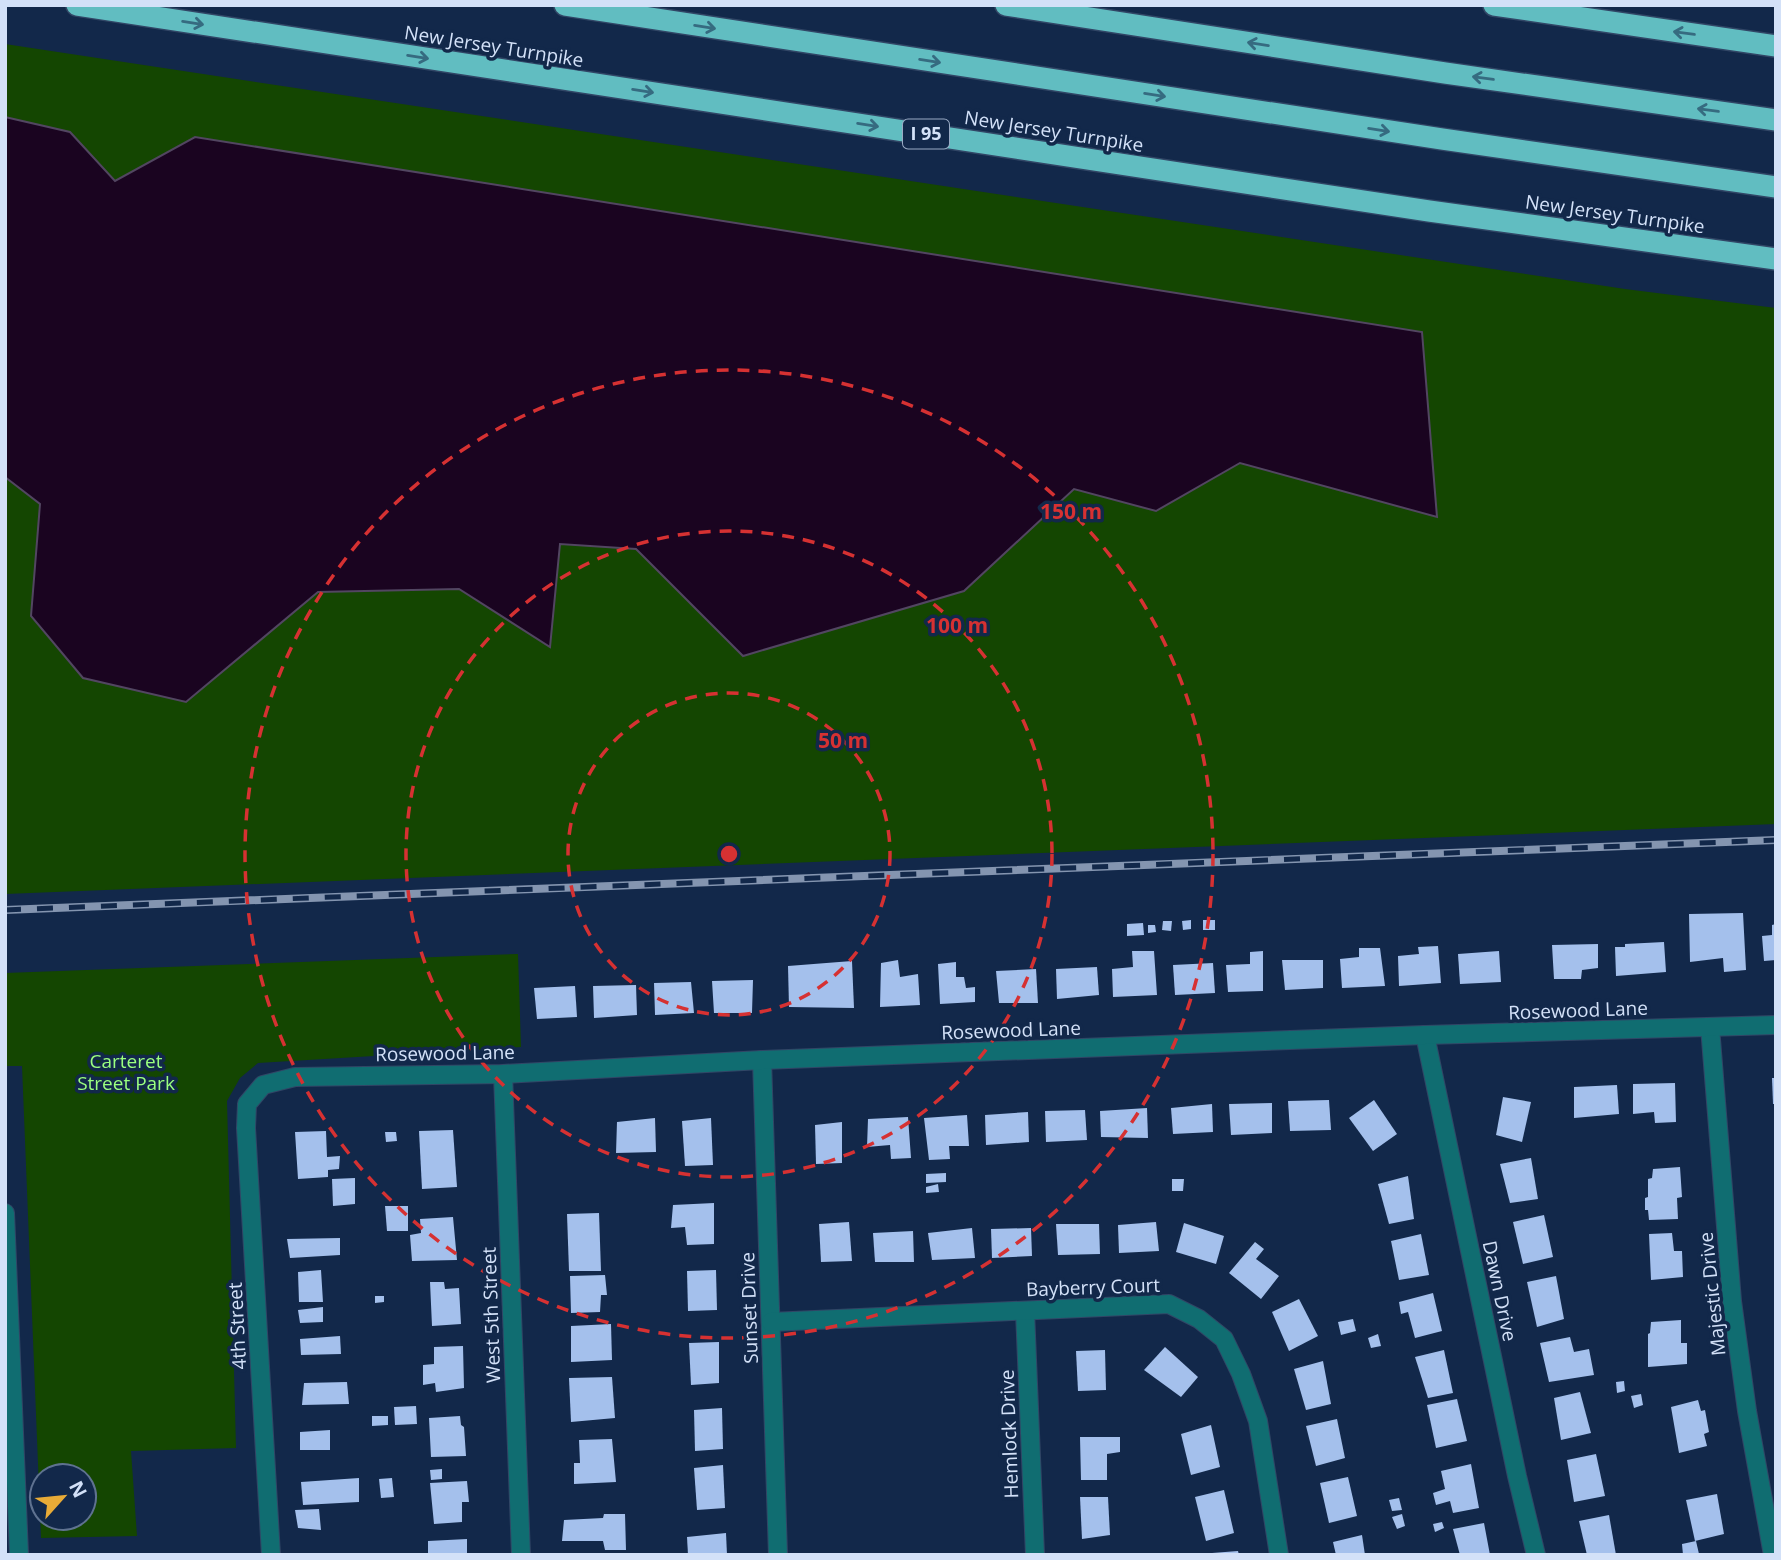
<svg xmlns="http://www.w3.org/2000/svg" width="1781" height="1560" font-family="'Open Sans',sans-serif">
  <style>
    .green { fill: #144601; fill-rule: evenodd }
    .water { fill: #1a0420; stroke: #524661; stroke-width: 2 }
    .building { fill: #a4c0ec }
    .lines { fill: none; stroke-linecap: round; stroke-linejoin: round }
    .minor-casing { stroke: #314666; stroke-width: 20 }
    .motorway-casing { stroke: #314666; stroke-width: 24 }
    .minor { stroke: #106d71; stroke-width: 18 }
    .motorway { stroke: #61bdc1; stroke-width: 21 }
    .rail-casing { stroke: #8495b0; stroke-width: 8 }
    .rail { stroke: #12284a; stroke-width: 5; stroke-dasharray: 16; stroke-linecap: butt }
    .oneway { stroke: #366b80 }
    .ring { fill: none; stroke: #d63132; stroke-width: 3.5; stroke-dasharray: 12 9 }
    .labels { text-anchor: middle; stroke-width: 7; stroke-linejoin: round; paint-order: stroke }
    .shield { fill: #12284a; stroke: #99aac4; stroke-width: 2 }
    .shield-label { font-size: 18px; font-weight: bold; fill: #d3e1f8 }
    .street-label { font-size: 19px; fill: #d3e1f8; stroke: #12284a }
    .park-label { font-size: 19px; fill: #9bff7f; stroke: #12284a }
    .centre { fill: #d63132; stroke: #12284a; stroke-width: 3.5 }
    .ring-label { font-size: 21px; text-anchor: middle; font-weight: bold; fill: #d63132; stroke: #12284a; stroke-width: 7; stroke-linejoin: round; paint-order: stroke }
  </style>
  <rect width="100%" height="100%" fill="#12284a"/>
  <!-- green -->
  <g class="green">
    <path d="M5 44 1625 289 1776 308V824L5 894V477L40 504 31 617 186 702 318 592 459 589 550 646 560 544 636 549 743 655 964 591 1074 488 1156 511 1240 463 1437 517 1422 332 195 137 115 181 70 132 5 117Z"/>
    <path d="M518 954 521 1047 258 1063 240 1078 227 1101 236 1448 131 1451 137 1536 41 1538 22 1066H5V973ZM42 1476H84V1518H42Z"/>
  </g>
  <!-- water -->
  <path class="water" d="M5 117 70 132 115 181 195 137 1422 332 1437 517 1240 463 1156 511 1074 489 964 591 743 656 636 549 560 544 550 647 459 589 318 592 186 702 83 678 31 616 40 504 5 477Z"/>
  <!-- building -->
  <g class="building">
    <path d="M1743 913 1746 970 1724 972 1723 958 1690 962 1689 914Z"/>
    <path d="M1191 920V929L1183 930 1182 921Z"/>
    <rect x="1203" y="920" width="12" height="10"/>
    <path d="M1163 921H1172L1171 931 1162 930Z"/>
    <path d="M1143 923 1144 935 1127 936V924Z"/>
    <path d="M1776 924V960L1764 961 1762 936 1772 935V925Z"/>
    <path d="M1148 925H1155L1156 932 1148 933Z"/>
    <path d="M1664 942 1666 972 1616 976 1615 947H1625V944Z"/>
    <path d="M1598 944V968L1582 970 1581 979H1554L1552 945Z"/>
    <path d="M1438 946 1441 983 1399 986 1398 956 1419 954 1418 947Z"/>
    <path d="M1359 948H1380L1385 986 1342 988 1340 959 1359 957Z"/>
    <path d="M1132 951H1154L1157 995 1113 997 1112 969 1133 967Z"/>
    <path d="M1263 951V991L1228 992 1226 965 1250 964V952Z"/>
    <path d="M1499 951 1501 982 1460 984 1458 954Z"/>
    <path d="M898 960 900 977 918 974 920 1005 880 1007 881 963Z"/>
    <path d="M1282 960H1323V988L1285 990Z"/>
    <path d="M852 961 854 1008 789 1007 788 966Z"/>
    <path d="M956 962V977H964L966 988 975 987V1002L940 1004 938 964Z"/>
    <path d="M1213 963 1215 993 1175 995 1173 965Z"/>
    <path d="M1097 967 1099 995 1057 999 1056 969Z"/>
    <path d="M1036 969 1038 1003H999L996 971Z"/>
    <path d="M753 980 752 1013H714L712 981Z"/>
    <path d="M691 982 694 1013 655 1015 654 983Z"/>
    <path d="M636 985 637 1015 594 1018 593 986Z"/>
    <path d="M575 986 577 1017 537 1019 534 988Z"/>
    <path d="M1772 1078H1776V1104H1773Z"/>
    <path d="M1675 1083 1676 1122 1655 1123 1654 1112 1633 1114V1084Z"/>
    <path d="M1617 1085 1619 1114 1574 1118V1087Z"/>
    <path d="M1503 1097 1531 1102 1522 1142 1496 1135Z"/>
    <path d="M1329 1100 1331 1130 1290 1131 1288 1101Z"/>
    <path d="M1374 1100 1397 1134 1373 1151 1349 1118Z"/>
    <path d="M1272 1103V1133L1231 1135 1229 1104Z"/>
    <path d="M1212 1104 1213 1132 1173 1134 1171 1108Z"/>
    <path d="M1147 1108 1148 1138 1101 1137 1100 1111Z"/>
    <path d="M1085 1110 1087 1140 1046 1142 1045 1111Z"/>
    <path d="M1028 1112 1029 1142 986 1145 985 1115Z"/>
    <path d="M967 1115 969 1146H949L950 1159 929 1160 924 1118Z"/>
    <path d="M908 1117 911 1158 891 1159 890 1145 867 1147 868 1119Z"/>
    <path d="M655 1118 656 1152 616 1153 617 1122Z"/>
    <path d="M711 1118 713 1165 685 1166 682 1121Z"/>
    <path d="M842 1122V1163L816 1164 815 1125Z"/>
    <path d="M453 1130 457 1187 422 1189 419 1131Z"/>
    <path d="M326 1131 327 1157 340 1156 339 1169 328 1170V1177L298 1179 295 1132Z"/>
    <path d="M385 1132H396L397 1141 386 1142Z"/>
    <path d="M1531 1158 1538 1199 1510 1203 1500 1164Z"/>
    <path d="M1680 1167 1682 1197 1677 1198 1678 1219 1649 1220 1648 1210H1645V1198L1648 1197V1179L1652 1178 1653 1169Z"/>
    <path d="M946 1173V1182L926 1183V1174Z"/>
    <path d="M1408 1176 1414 1219 1389 1224 1378 1184Z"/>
    <path d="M355 1178V1204L333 1206 332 1179Z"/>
    <path d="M1172 1179H1184L1183 1191H1172Z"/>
    <path d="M938 1184 939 1192 926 1193V1187Z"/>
    <path d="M714 1203V1244L687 1245 685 1227 671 1228 673 1205Z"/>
    <path d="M385 1206H408V1231H387Z"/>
    <path d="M599 1213 601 1271H569L567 1214Z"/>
    <path d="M1544 1215 1553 1257 1523 1264 1513 1222Z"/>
    <path d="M453 1217 457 1260 412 1261 410 1235 421 1233 420 1219Z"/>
    <path d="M849 1222 852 1261 821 1262 819 1224Z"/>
    <path d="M1156 1222 1159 1251 1119 1253 1118 1225Z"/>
    <path d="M1184 1223 1224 1236 1216 1264 1176 1252Z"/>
    <path d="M1056 1224H1099L1100 1254 1058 1255Z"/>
    <path d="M972 1228 975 1258 932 1260 928 1233Z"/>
    <path d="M1031 1228 1032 1256 992 1258 991 1229Z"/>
    <path d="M913 1231 914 1262H875L873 1233Z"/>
    <path d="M1672 1233 1674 1251H1682L1683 1277 1651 1280 1649 1234Z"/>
    <path d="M1421 1234 1429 1275 1399 1280 1391 1241Z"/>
    <path d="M340 1238V1255L290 1258 287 1239Z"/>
    <path d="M1255 1242 1264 1249 1256 1259 1279 1276 1261 1299 1229 1273Z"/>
    <path d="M321 1270 323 1302H299L298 1272Z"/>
    <path d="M716 1270 717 1310 688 1311 687 1271Z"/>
    <path d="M605 1275 607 1295H601L600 1312 571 1313 570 1276Z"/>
    <path d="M1556 1276 1564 1319 1537 1327 1527 1282Z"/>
    <path d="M430 1282H444L445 1289 459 1288 461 1324 432 1326Z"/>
    <path d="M1433 1293 1442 1331 1415 1338 1408 1312 1401 1314 1399 1302Z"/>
    <path d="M375 1296H384V1302L375 1303Z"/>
    <path d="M1299 1299 1318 1336 1289 1351 1272 1312Z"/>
    <path d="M323 1307V1322L300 1323 298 1310Z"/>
    <path d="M1353 1319 1356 1331 1341 1335 1338 1322Z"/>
    <path d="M1681 1320V1343H1687V1364L1648 1367V1334L1650 1333 1651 1322Z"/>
    <path d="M611 1324 612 1360 571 1362V1326Z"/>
    <path d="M1378 1334 1381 1346 1371 1348 1368 1338Z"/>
    <path d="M340 1336 341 1354 301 1355 300 1339Z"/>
    <path d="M1570 1337 1574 1352 1589 1349 1594 1375 1549 1382 1540 1343Z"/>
    <path d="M719 1342V1383L691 1385 689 1343Z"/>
    <path d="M463 1346 464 1388 436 1392 435 1383 423 1385V1365L434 1364V1347Z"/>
    <path d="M1165 1347 1198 1377 1181 1397 1144 1370Z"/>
    <path d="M1105 1350 1106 1390 1078 1391 1076 1351Z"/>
    <path d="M1444 1350 1453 1393 1428 1398 1415 1357Z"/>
    <path d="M1323 1361 1331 1404 1306 1410 1294 1369Z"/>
    <path d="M612 1377 615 1418 571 1422 569 1378Z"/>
    <path d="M1624 1381 1625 1391 1617 1393 1616 1382Z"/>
    <path d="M347 1382 349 1404 302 1405 304 1383Z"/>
    <path d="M1580 1392 1591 1433 1561 1440 1554 1398Z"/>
    <path d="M1641 1394 1643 1405 1634 1408 1631 1396Z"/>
    <path d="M1457 1399 1467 1441 1436 1448 1427 1405Z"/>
    <path d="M1698 1400 1701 1411 1705 1410 1709 1432 1704 1434 1707 1446 1679 1453 1671 1407Z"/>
    <path d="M416 1406 417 1424 395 1425 394 1407Z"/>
    <path d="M722 1408 723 1449 695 1451 694 1410Z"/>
    <path d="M372 1416H388V1425L372 1426Z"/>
    <path d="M460 1416 461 1425 464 1427 466 1456 431 1457 429 1418Z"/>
    <path d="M1337 1419 1345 1458 1316 1466 1306 1426Z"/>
    <path d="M1211 1425 1220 1467 1191 1475 1181 1434Z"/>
    <path d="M330 1430V1450H300V1432Z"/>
    <path d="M1080 1437H1120V1452L1107 1454V1480H1081Z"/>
    <path d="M612 1439 616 1482 574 1484V1463H580L579 1440Z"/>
    <path d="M1596 1454 1605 1496 1574 1502 1567 1460Z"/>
    <path d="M1471 1464 1479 1508 1453 1513 1450 1501 1436 1505 1433 1493 1445 1489 1441 1471Z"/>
    <path d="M723 1465 725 1508 697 1510 694 1468Z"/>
    <path d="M442 1469V1479L431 1480 430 1470Z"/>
    <path d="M1348 1477 1357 1516 1329 1523 1320 1483Z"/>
    <path d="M359 1478V1502L303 1505 301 1482Z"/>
    <path d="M392 1478 394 1497 381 1498 379 1479Z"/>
    <path d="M467 1481 469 1502H462V1522L434 1524 430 1483Z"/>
    <path d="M1224 1490 1234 1533 1206 1541 1195 1497Z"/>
    <path d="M1717 1494 1724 1534 1695 1541 1686 1500Z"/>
    <path d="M1080 1497H1108L1110 1535 1082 1539Z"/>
    <path d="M1399 1498 1402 1510 1392 1511 1389 1500Z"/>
    <path d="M319 1509 321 1530 298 1528 295 1510Z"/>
    <path d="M604 1514H625L626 1550H605L603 1541H562L564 1520 603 1518Z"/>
    <path d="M1402 1514 1405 1526 1397 1529 1392 1517Z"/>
    <path d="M1609 1515 1616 1555H1587L1579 1521Z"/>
    <path d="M1442 1522 1444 1528 1435 1532 1433 1524Z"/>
    <path d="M1484 1523 1490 1555H1460L1453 1529Z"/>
    <path d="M726 1533 727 1555H688L687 1537Z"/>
    <path d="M1362 1535 1365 1555H1336L1333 1542Z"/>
    <path d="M467 1539V1555H428V1541Z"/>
    <path d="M1696 1541 1699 1554 1683 1555 1682 1544Z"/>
    <path d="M1238 1551 1239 1555H1212V1553Z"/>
  </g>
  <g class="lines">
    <defs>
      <g id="minor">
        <path d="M1710 1027 1732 1301 1747 1411 1773 1555"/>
        <path d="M1425 1035 1517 1476 1536 1555"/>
        <path d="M762 1060 778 1555"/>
        <path d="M503 1074 521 1555"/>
        <path d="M5 1213 19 1555"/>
        <path d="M1025 1311 1035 1555"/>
        <path d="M771 1322 1169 1304 1199 1319 1224 1339 1241 1374 1258 1421 1279 1555"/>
        <path d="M271 1555 246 1128 247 1104 263 1085 295 1077 503 1074 762 1060 1425 1035 1776 1025"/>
      </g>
      <g id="motorway">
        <path d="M77 5 1429 211 1776 259"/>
        <path d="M565 5 1442 139 1776 187"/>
        <path d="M1006 5 1445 73 1776 120"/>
        <path d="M1494 5 1776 46"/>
      </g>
    </defs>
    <!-- minor casing -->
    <use href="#minor" class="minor-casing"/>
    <!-- motorway casing -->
    <use href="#motorway" class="motorway-casing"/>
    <!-- minor -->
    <use href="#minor" class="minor"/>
    <!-- motorway -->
    <use href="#motorway" class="motorway"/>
    <defs>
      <path id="rail" d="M5 910 1776 840"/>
    </defs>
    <!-- rail casing -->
    <use href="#rail" class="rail-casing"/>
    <!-- rail -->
    <use href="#rail" class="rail"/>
  </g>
  <!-- one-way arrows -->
  <defs><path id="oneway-shaft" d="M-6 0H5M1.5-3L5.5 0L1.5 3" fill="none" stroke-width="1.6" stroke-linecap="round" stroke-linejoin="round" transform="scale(1.75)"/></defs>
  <g class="oneway">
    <use href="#oneway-shaft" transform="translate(193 23) rotate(9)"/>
    <use href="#oneway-shaft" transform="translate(705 27) rotate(9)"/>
    <use href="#oneway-shaft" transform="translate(1684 33) rotate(-172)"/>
    <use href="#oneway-shaft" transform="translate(1258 44) rotate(-171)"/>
    <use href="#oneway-shaft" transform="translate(418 57) rotate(9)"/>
    <use href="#oneway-shaft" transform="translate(930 61) rotate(9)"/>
    <use href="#oneway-shaft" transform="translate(1483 78) rotate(-172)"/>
    <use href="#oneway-shaft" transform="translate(643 91) rotate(9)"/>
    <use href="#oneway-shaft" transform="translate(1155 95) rotate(9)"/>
    <use href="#oneway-shaft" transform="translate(1708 110) rotate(-172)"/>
    <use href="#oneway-shaft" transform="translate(868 125) rotate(9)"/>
    <use href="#oneway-shaft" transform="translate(1379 130) rotate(9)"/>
  </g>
  <!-- distance rings -->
  <g class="ring">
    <circle cx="729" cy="854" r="161"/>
    <circle cx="729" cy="854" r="323"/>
    <circle cx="729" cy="854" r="484"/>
  </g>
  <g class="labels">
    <!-- shield labels -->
    <rect class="shield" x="903" y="119.5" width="46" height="29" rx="5"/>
    <g class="shield-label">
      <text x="926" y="140">I 95</text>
    </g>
    <!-- street labels -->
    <g class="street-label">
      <text transform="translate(494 46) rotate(9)" y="7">New Jersey Turnpike</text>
      <text transform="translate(1054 131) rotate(9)" y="7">New Jersey Turnpike</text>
      <text transform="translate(1615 214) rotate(8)" y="7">New Jersey Turnpike</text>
      <text transform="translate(1578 1010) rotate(-2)" y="7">Rosewood Lane</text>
      <text transform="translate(1011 1030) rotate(-2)" y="7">Rosewood Lane</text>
      <text transform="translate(445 1053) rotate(-1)" y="7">Rosewood Lane</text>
      <text transform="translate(1093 1287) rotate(-2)" y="7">Bayberry Court</text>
      <text transform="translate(1500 1291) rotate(78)" y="7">Dawn Drive</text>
      <text transform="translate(1712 1294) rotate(-96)" y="7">Majestic Drive</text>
      <text transform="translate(749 1308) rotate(-92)" y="7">Sunset Drive</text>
      <text transform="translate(491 1315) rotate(-92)" y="7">West 5th Street</text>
      <text transform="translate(237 1326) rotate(-93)" y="7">4th Street</text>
      <text transform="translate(1009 1434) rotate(-92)" y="7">Hemlock Drive</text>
    </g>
    <!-- park labels -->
    <g class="park-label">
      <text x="126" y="1068">Carteret<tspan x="126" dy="22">Street Park</tspan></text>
    </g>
  </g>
  <circle cx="729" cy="854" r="10" class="centre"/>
  <g class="ring-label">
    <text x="1071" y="519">150 m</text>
    <text x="957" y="633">100 m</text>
    <text x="843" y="748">50 m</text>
  </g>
  <!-- border -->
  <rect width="1781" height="1560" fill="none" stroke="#d3e1f8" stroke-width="14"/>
  <!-- north arrow -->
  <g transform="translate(63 1497) rotate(63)"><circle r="33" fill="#12284a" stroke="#5f7290" stroke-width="2"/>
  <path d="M0-5L12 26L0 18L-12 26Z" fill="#e8ab37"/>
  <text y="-10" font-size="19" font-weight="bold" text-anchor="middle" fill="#d3e1f8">N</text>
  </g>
</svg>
